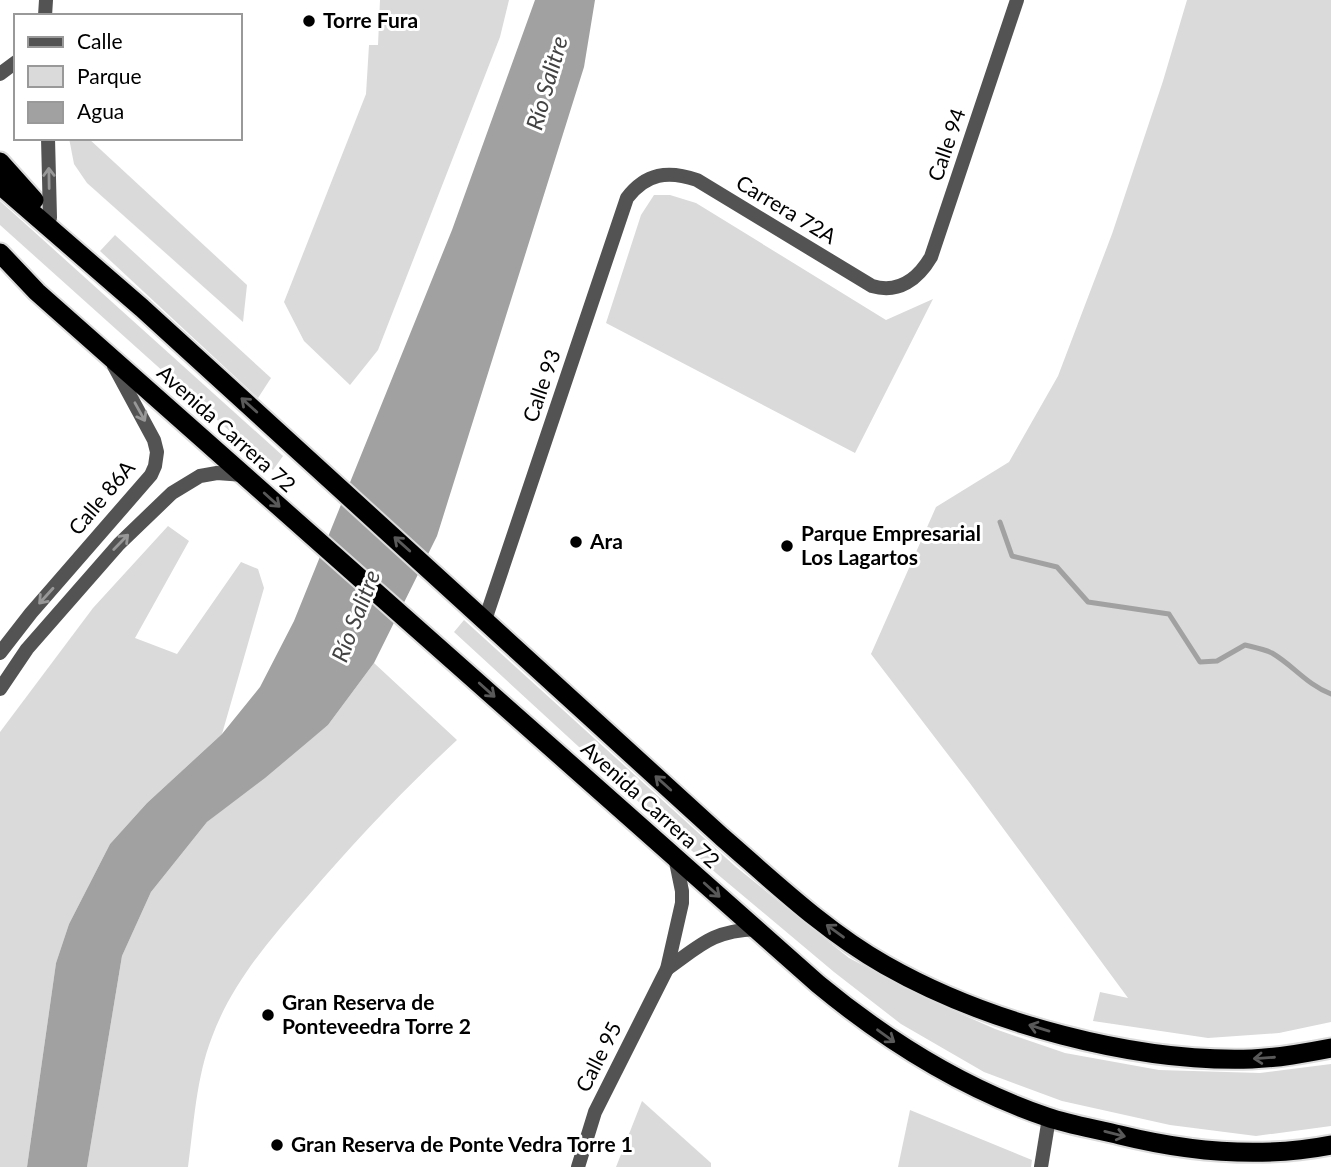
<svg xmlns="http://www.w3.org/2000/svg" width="1331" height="1167" font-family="Lato,sans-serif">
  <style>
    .green { fill: #dadada }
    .water { fill: #a1a1a1 }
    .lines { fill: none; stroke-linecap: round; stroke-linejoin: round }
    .stream { stroke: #a1a1a1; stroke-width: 5 }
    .trunk-casing { stroke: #dbdbdb; stroke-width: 23 }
    .minor { stroke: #535353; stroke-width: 14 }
    .tertiary { stroke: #535353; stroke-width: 14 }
    .trunk { stroke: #000; stroke-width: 19 }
    .oneway { stroke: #989898 }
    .oneway2 { stroke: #595959 }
    .poi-dot { fill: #000; stroke: #fff; stroke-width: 2.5 }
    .labels { text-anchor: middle; stroke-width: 6; stroke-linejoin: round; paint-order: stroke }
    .poi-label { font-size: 21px; font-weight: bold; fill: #000; stroke: #fff; text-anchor: start }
    .street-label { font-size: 21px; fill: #000; stroke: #fff }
    .water-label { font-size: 23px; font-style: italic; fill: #424242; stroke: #fff }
  </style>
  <rect width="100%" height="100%" fill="#fff"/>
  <!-- green -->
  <g class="green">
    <path d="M380 0H509L500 37 378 350 350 385 304 341 284 302 366 94 369 45H378Z"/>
    <path d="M1187 0H1331V1022L1279 1033 1208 1038 1093 1021 1100 992 1128 998 969 782 871 654 936 507 1009 462 1058 376 1112 234 1163 81Z"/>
    <path d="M69 138H88L247 285 243 322 87 183 74 164Z"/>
    <path d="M654 195H670L696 203 886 320 933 299 855 453 606 323 641 215Z"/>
    <path d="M0 201 283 456 273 470 0 225Z"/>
    <path d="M115 235 271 378 258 398 100 251Z"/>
    <path d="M168 526 189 541 135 638 177 654 241 562 258 569 264 588 222 734 147 803 110 844 69 924 56 963 27 1167H0V732L93 608Z"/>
    <path d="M464 620 736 867 849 958 934 1002 995 1029 1065 1053 1159 1070 1260 1073 1331 1064V1126L1256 1136 1170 1125 1062 1101 984 1072 901 1024 834 972 716 873 454 632Z"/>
    <path d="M374 663 457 740C404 789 354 842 307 897 270 939 232 983 212 1037 196 1078 194 1124 188 1167H87L122 956 151 892 207 822 328 725Z"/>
    <path d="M642 1101 711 1163V1167H616Z"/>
    <path d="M910 1110 1032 1160 1031 1167H898Z"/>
  </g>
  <!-- water -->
  <path class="water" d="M535 0H595L584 67 437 536 374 663 328 725 265 778 207 822 151 892 122 956 87 1167H27L56 963 69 924 110 844 147 803 222 734 260 687 294 621 452 230Z"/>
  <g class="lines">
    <!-- stream -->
    <path class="stream" d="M1000 522 1012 556 1057 567 1088 602 1169 614 1200 662 1217 661 1245 645C1253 647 1264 649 1272 653 1294 666 1306 684 1331 694"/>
    <defs>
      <g id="trunk">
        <path d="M0 162 34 200"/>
        <path d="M0 185 142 308 722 837C774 882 825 931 885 965 987 1023 1135 1063 1252 1059 1279 1058 1305 1053 1331 1048"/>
        <path d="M0 253 37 292 818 984C887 1041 962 1088 1047 1117 1070 1125 1096 1129 1120 1135 1189 1152 1260 1159 1331 1145"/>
      </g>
    </defs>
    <!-- trunk casing -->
    <use href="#trunk" class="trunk-casing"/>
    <!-- minor -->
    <g class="minor">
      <path d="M45 16 46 0"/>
      <path d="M0 74 16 62"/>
      <path d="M48 138 50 218"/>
      <path d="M485 620 627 198C646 173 668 170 697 180L872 286C899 294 918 279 931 257L1017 0"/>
      <path d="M667 969C701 945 712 931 756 929"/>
      <path d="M578 1167 595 1112 667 969 682 903V891L675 857"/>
    </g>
    <!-- tertiary -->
    <g class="tertiary">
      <path d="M0 653 31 613 151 475 155 466 157 452 154 440 114 366"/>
      <path d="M0 689 27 649 119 544 172 493 200 476 217 473 244 475"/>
      <path d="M1041 1167 1049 1118"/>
    </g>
    <!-- trunk -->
    <use href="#trunk" class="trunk"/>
  </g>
  <!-- one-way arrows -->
  <defs><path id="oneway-shaft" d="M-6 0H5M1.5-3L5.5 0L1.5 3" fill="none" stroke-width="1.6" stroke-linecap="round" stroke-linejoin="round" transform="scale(1.75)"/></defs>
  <g class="oneway">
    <use href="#oneway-shaft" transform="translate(49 178) rotate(-91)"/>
    <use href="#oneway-shaft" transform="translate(140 412) rotate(61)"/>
    <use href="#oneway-shaft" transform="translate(121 542) rotate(-46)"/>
    <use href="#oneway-shaft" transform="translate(46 596) rotate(132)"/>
  </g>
  <g class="oneway2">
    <use href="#oneway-shaft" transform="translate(249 405) rotate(-138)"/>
    <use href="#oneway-shaft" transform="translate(272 500) rotate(42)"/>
    <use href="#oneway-shaft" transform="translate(402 544) rotate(-138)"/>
    <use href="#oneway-shaft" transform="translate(487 690) rotate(42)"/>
    <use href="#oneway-shaft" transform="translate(663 783) rotate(-138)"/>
    <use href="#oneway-shaft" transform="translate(712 890) rotate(42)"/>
    <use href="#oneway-shaft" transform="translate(835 931) rotate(-144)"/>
    <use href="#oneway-shaft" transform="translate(1039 1028) rotate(-163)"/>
    <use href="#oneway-shaft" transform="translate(886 1036) rotate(36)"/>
    <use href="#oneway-shaft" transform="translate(1264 1058) rotate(176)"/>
    <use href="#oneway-shaft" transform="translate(1115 1134) rotate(14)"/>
  </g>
  <!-- markers -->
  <g class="poi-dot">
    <circle cx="309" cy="21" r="7"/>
    <circle cx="576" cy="542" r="7"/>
    <circle cx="787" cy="546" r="7"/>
    <circle cx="268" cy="1015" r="7"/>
    <circle cx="277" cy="1145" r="7"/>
  </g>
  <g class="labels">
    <!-- poi labels -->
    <g class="poi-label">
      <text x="323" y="28">Torre Fura</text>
      <text x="801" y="541">Parque Empresarial<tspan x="801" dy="24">Los Lagartos</tspan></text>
      <text x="590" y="549">Ara</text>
      <text x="282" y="1010">Gran Reserva de<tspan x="282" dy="24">Ponteveedra Torre 2</tspan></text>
      <text x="291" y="1152">Gran Reserva de Ponte Vedra Torre 1</text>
    </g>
    <!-- street labels -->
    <g class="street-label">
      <text transform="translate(947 145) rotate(-71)" y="7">Calle 94</text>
      <text transform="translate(786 210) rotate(31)" y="7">Carrera 72A</text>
      <text transform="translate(542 386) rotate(-71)" y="7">Calle 93</text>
      <text transform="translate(226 429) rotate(42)" y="7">Avenida Carrera 72</text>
      <text transform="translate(102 498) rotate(-50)" y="7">Calle 86A</text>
      <text transform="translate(650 805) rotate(42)" y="7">Avenida Carrera 72</text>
      <text transform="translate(599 1057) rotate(-63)" y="7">Calle 95</text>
    </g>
    <!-- water labels -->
    <g class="water-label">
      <text transform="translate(547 83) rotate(-74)" y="8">Río Salitre</text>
      <text transform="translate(356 616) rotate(-69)" y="8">Río Salitre</text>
    </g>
  </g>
  <!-- legend -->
  <rect x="14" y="14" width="228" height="126" fill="#ffffff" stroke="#999999" stroke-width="2"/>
  <rect x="28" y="37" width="35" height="10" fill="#535353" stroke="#999999" stroke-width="2"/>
  <text x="77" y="49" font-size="21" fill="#000000">Calle</text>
  <rect x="28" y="66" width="35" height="21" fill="#dadada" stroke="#999999" stroke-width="2"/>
  <text x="77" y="84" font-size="21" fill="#000000">Parque</text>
  <rect x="28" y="102" width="35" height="21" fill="#a1a1a1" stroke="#999999" stroke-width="2"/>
  <text x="77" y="119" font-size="21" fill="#000000">Agua</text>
</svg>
